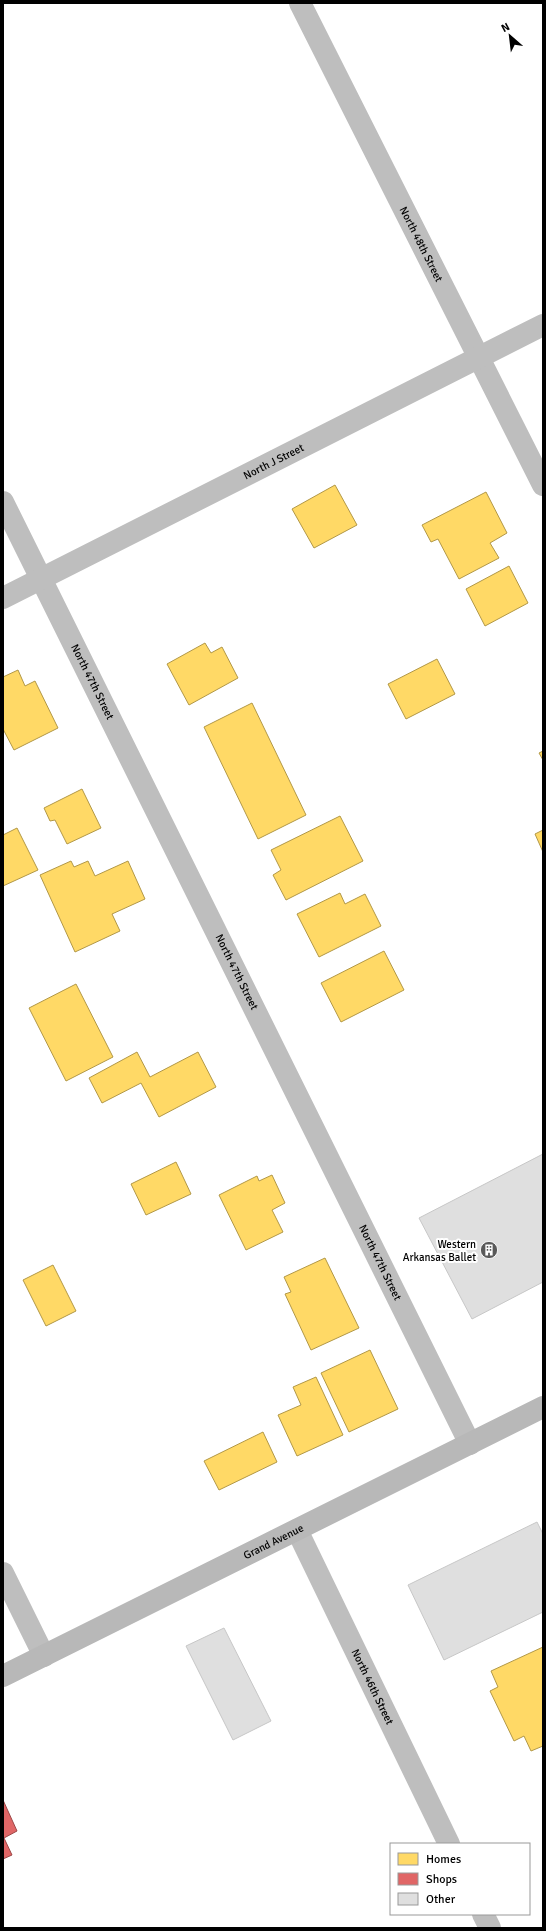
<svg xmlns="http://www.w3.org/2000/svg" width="546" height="1931" font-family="Signika,sans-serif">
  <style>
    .homes { fill: #ffd966; stroke: #b29847 }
    .shops { fill: #e06666; stroke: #9d4747 }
    .building { fill: #dfdfdf; stroke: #c7c7c7 }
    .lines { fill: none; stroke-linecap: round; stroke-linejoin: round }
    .minor { stroke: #bebebe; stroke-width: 22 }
    .secondary { stroke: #b8b8b8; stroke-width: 22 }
    .labels { text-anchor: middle; stroke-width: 4; stroke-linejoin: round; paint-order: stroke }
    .street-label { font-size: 11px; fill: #000; stroke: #fff }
    .poi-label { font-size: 11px; fill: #000; stroke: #fff; text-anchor: end }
  </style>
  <rect width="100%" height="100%" fill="#fff"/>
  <!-- homes -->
  <g class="homes">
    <path d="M335 485 357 525 314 548 292 509Z"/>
    <path d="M486 492 507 533 490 543 499 558 459 579 438 539 431 542 422 525Z"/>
    <path d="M509 566 528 603 485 626 466 589Z"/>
    <path d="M205 643 211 653 222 647 238 678 189 705 167 664Z"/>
    <path d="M437 659 455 694 406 719 388 684Z"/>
    <path d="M18 670 25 686 35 681 58 728 14 750 3 729V677Z"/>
    <path d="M252 703 306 815 258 839 204 727Z"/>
    <path d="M543 751V760L539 753Z"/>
    <path d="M82 789 101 828 67 844 55 820 50 821 44 808Z"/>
    <path d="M340 816 363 861 286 900 273 875 281 870 271 850Z"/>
    <path d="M17 828 38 870 3 886V835Z"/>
    <path d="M543 830V852L535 834Z"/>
    <path d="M71 861 74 867 88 861 95 876 128 861 145 899 112 914 120 931 75 952 40 875Z"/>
    <path d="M340 893 345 904 365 894 381 926 319 957 297 914Z"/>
    <path d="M384 951 404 990 341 1022 321 983Z"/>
    <path d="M76 984 113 1057 66 1081 29 1008Z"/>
    <path d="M137 1052 150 1077 198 1052 216 1087 159 1117 141 1083 102 1103 89 1078Z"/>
    <path d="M176 1162 191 1194 146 1215 131 1184Z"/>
    <path d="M272 1175 285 1203 272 1210 283 1232 246 1250 219 1195 257 1176 259 1181Z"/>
    <path d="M325 1258 359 1328 311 1350 285 1294 291 1292 284 1277Z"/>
    <path d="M53 1265 76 1311 46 1326 23 1280Z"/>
    <path d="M370 1350 398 1409 349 1432 321 1373Z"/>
    <path d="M316 1377 343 1435 297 1456 278 1415 301 1405 293 1387Z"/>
    <path d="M263 1432 277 1462 219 1490 204 1461Z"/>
    <path d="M543 1647V1746L531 1751 524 1736 514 1741 490 1691 498 1687 491 1671Z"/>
  </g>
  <!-- shops -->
  <path class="shops" d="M3 1800 17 1831 4 1838 12 1855 3 1859Z"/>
  <!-- building -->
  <g class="building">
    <path d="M543 1154V1282L472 1319 419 1218Z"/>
    <path d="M537 1522 543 1534V1612L444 1660 408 1585Z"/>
    <path d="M224 1628 271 1721 233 1740 186 1646Z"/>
  </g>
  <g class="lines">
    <!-- minor -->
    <g class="minor">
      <path id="s1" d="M300 3 543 485"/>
      <path id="s2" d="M3 502C160 815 315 1129 470 1444"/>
      <path id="s3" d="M3 598 543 325"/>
      <path id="s4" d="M297 1530 449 1844"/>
      <path d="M3 1573 44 1656"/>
      <path d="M483 1914 490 1928"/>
    </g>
    <!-- secondary -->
    <path class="secondary" id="s5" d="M3 1676 543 1407"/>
  </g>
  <!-- icons -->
  <defs>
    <symbol id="building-disc" viewBox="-11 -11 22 22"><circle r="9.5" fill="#595959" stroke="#fff"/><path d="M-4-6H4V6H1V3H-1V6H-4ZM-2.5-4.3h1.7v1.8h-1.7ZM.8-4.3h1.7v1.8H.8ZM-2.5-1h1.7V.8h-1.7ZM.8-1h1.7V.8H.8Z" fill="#fff"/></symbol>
  </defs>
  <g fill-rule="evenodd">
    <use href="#building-disc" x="479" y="1240" width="20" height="20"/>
  </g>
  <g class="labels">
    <!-- street labels -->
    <g class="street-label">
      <text dy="4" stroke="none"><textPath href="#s1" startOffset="270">North 48th Street</textPath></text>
      <text dy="4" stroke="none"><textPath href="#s3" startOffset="303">North J Street</textPath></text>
      <text dy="4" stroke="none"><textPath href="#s2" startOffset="201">North 47th Street</textPath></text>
      <text dy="4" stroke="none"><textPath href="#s2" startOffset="525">North 47th Street</textPath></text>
      <text dy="4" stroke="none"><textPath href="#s2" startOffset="849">North 47th Street</textPath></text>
      <text dy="4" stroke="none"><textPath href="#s5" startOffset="302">Grand Avenue</textPath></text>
      <text dy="4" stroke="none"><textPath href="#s4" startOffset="174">North 46th Street</textPath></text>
    </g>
    <!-- poi labels -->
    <g class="poi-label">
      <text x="476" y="1248">Western<tspan x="476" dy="13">Arkansas Ballet</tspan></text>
    </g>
  </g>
  <!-- border -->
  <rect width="546" height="1931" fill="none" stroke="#000000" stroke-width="8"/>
  <!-- legend -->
  <rect x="390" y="1843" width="140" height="72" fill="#ffffff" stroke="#999999"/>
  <rect x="398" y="1853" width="20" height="12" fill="#ffd966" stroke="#999999"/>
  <text x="426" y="1863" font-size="12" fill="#000000">Homes</text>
  <rect x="398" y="1873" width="20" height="12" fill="#e06666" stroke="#999999"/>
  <text x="426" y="1883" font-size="12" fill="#000000">Shops</text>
  <rect x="398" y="1893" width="20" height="12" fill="#dfdfdf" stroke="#999999"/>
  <text x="426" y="1903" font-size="12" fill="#000000">Other</text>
  <!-- north arrow -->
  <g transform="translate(510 36) rotate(332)" stroke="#ffffff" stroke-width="3" paint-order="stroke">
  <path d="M0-3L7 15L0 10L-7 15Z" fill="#000000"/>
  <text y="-6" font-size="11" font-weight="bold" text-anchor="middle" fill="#000000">N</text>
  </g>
</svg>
